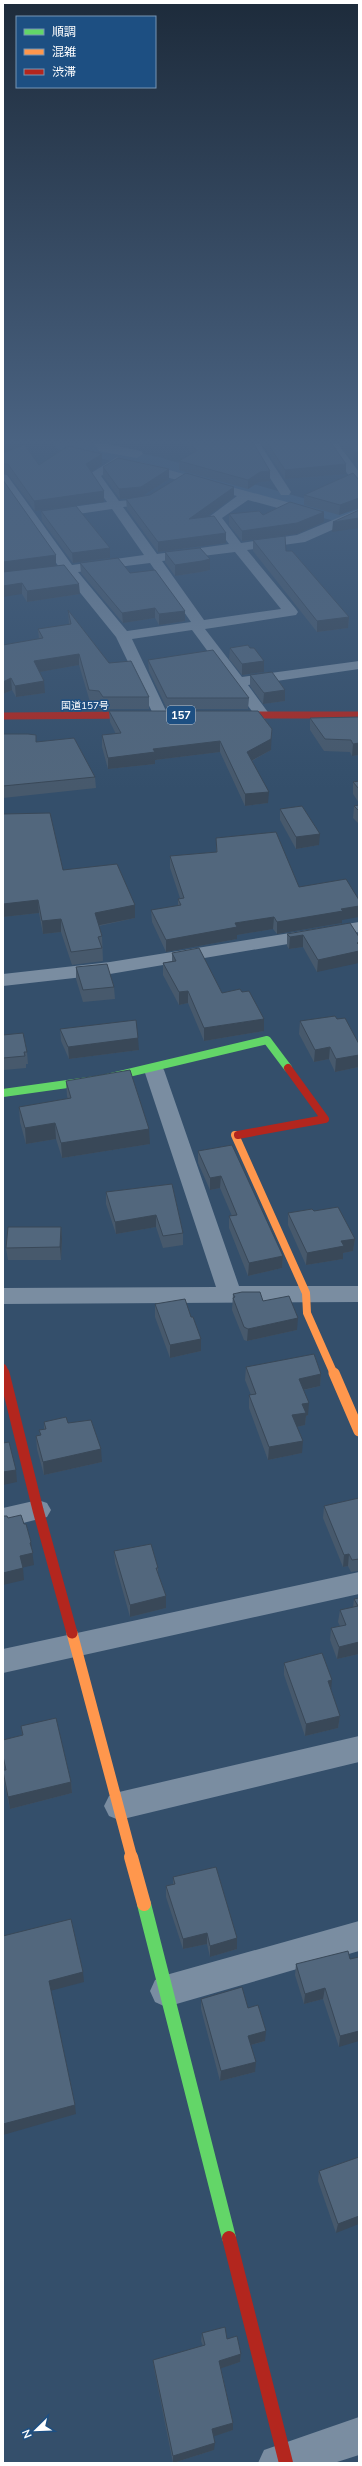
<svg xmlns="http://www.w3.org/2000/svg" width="362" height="2466" font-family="Mulish,'Noto Sans JP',sans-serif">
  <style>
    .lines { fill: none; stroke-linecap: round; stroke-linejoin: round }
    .river { fill: #43678b; fill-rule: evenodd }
    .street { fill: #7a8da1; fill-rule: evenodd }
    .fast-far1 { stroke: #63d668; stroke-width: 8 }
    .fast { stroke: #63d668; stroke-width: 14 }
    .slow-far2 { stroke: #ff974d; stroke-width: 8 }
    .slow-far1 { stroke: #ff974d; stroke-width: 11 }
    .slow { stroke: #ff974d; stroke-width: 14 }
    .jam-far3 { stroke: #b3261e; stroke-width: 7 }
    .jam-far2 { stroke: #b3261e; stroke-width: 8 }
    .jam-far1 { stroke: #b3261e; stroke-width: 11 }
    .jam { stroke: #b3261e; stroke-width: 14 }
    .wall { fill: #47596c }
    .shaded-wall { fill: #394858 }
    .building { fill: #52677d; stroke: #394858 }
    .labels { text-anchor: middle; stroke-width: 3; stroke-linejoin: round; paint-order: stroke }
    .far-street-label { font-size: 10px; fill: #fff; stroke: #1d4f82 }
    .shield { fill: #1d4f82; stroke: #bbcada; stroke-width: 1 }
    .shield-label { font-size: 11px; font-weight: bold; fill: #fff }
  </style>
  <rect width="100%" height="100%" fill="#344f6b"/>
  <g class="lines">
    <!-- river -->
    <path class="river" d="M54 444H99L158 457 303 498 359 511V527L287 509 153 470 57 449Z"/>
    <!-- street -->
    <g class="street">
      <path d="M95 444H107L141 451 143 454 137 458 103 452 99 451Z"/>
      <path d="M248 444H260L291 492 289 495H281Z"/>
      <path d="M326 444H338L359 472V485L355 484Z"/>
      <path d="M117 457 123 461 121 464 101 476 119 501 132 500 134 503 132 506 123 507 157 554 229 544 209 517 237 496 136 469 134 466 140 462 316 510 317 513 311 517 248 500 222 518 241 543 297 535 359 509V518L305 542 247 550 296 609 298 612 296 615 205 629 242 677 359 661V669L248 685 270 715 262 720 257 718 192 630 132 639 168 715 165 718H155L116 637 65 574 3 582V574L59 567 3 487V474L7 475 72 565 144 555 112 509 51 518 45 514 51 510 107 502 88 475ZM235 552 281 609 204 620 162 561ZM150 563 191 622 127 631 78 572Z"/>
      <path d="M359 922V932L110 974 3 986V974L110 962Z"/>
      <path d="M154 1064 161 1066 164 1070 239 1286H359V1302L3 1304V1288L216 1287 144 1070 147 1066Z"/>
      <path d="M38 1500 47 1503 51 1510 47 1517 3 1528V1508Z"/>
      <path d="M359 1572V1594L3 1673V1649Z"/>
      <path d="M359 1736V1762L119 1820 109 1816 104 1806 109 1796 119 1792Z"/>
      <path d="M359 1921V1951L166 2007 155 2002 150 1991 155 1980 166 1975Z"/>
      <path d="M359 2417V2455L334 2463H258L264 2450Z"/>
    </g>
    <!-- fast-far1 -->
    <path class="fast-far1" d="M3 1093 103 1079 267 1040 288 1068"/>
    <!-- fast -->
    <path class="fast" d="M144 1904 229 2238"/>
    <!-- slow-far2 -->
    <path class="slow-far2" d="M238 1135H235L306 1293 307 1313 334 1374"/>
    <!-- slow-far1 -->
    <g class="slow-far1">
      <path d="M334 1373 359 1431"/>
      <path d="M72 1633 132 1858"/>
    </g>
    <!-- slow -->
    <path class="slow" d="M131 1857 144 1904"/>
    <!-- jam-far3 -->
    <g class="jam-far3">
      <path d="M232 715H359"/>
      <path d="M3 716 140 715"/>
    </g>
    <!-- jam-far2 -->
    <g class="jam-far2">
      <path d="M238 1135 325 1119 288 1068"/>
      <path d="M3 1368 5 1374"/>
    </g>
    <!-- jam-far1 -->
    <path class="jam-far1" d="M4 1373 38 1510 72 1633"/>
    <!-- jam -->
    <path class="jam" d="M229 2238 286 2463"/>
  </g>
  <!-- wall -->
  <g class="wall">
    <path d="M3 444H20V447L39 465 102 464 91 472 104 491V502L35 511 8 474H3V453L11 450Z"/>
    <path d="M186 444H254L270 481 259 482 248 489 179 470V461L192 454Z"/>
    <path d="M262 444H332L346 474 285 479Z"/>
    <path d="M339 444H359V462H353Z"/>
    <path d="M103 467 169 469V479L141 497 120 499 103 476Z"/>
    <path d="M3 480 56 566 80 594 27 602 22 594Z"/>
    <path d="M359 480V508L339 515 304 505V495Z"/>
    <path d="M234 497 206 517 226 543 158 552 127 509 126 499Z"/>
    <path d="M41 511 110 548V558L73 563 42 521Z"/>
    <path d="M324 512V522L297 534 242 541 229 525V514L263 515Z"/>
    <path d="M253 540 286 551 349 617 348 628 317 632 253 551Z"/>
    <path d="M165 552 210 559V570L201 572 175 576 165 562Z"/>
    <path d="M80 563 130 573 185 621 159 625 155 618 123 623 81 573Z"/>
    <path d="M68 610 109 663 149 697V709H103L99 702H90L79 665 39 672 45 693 16 697 12 690 3 694V645L39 639 38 629 69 625Z"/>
    <path d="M230 648 264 672 242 675 229 659Z"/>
    <path d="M148 660 249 698 248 709H167L149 671Z"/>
    <path d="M250 675 285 690V701L263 704 250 686Z"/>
    <path d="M109 711 271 750 252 761 268 803 245 806 220 752 155 760V764L108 769 102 747V735L116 734 110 722Z"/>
    <path d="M359 717V755L352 756 350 752 324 751 310 730V718Z"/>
    <path d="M3 734 36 735V742L95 777 96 788 3 798Z"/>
    <path d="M359 781V803L353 794V782Z"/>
    <path d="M359 805V824L353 818 354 806Z"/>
    <path d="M280 809 319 845 296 849 280 820Z"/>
    <path d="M216 838 299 887 342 920V923L277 934 273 929 237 935V939L166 952 152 922 151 910 178 906V899L180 898 170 868V856L216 852Z"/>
    <path d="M63 870 135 918 99 926 102 936 103 961 72 965 61 932 43 934 39 913 3 917Z"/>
    <path d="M350 923 317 972 303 947 289 949 287 946V934Z"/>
    <path d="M172 953 222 993 242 992 264 1019V1031L204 1041 188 1003 179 1005 163 975V963L172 961Z"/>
    <path d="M76 967 114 987 115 999 83 1002 76 979Z"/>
    <path d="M337 1019 359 1044V1067L335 1072 329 1059 314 1062 299 1034 300 1021Z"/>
    <path d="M60 1029 139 1050 69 1059 61 1041Z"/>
    <path d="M3 1035 27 1052 28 1064H26V1068L4 1070 3 1065Z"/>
    <path d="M66 1081 150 1144 62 1158 56 1139 26 1144 20 1122 19 1107 68 1099 67 1096Z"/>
    <path d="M232 1145 283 1256 282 1268 248 1276 229 1228V1216H232L220 1188 210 1190 198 1163V1151Z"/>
    <path d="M172 1184 183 1233V1245L163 1248 156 1227 116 1234 106 1204V1192Z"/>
    <path d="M314 1211 355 1239 353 1251 343 1253V1259L306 1265 288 1225V1213Z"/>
    <path d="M61 1227 62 1239 61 1260H8L6 1248Z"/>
    <path d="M233 1294 263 1301 297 1330 247 1341 244 1340 232 1310Z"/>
    <path d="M155 1304 201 1339V1351L170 1358 155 1317Z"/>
    <path d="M246 1367 321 1374 320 1386 304 1390 308 1415 306 1416 305 1425 297 1427 302 1453 268 1460 249 1408V1395H251L245 1380Z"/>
    <path d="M44 1422 68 1423 102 1462 44 1475 37 1449 36 1436H40L39 1430 44 1429Z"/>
    <path d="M359 1498V1571L351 1572 348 1566 343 1567 323 1518 324 1506Z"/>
    <path d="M114 1551 158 1568V1574L166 1596V1608L130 1617 115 1563Z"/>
    <path d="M359 1598V1654L337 1659 330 1640 331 1628 340 1626 338 1622 340 1610 353 1607 354 1599Z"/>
    <path d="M284 1663 331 1691 340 1716 338 1728 305 1736 284 1675Z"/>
    <path d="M21 1726 71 1782 72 1793 10 1809 4 1782 3 1770H5L3 1760V1740L22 1735Z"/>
    <path d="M173 1877 237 1949 210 1957 207 1944 183 1949 166 1897V1886L173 1884Z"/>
    <path d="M359 1957 339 2047 323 1999 304 2004 295 1975 296 1964 350 1959Z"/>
    <path d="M201 1999 248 2008 265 2041 251 2045 255 2072 220 2081 201 2009Z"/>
    <path d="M359 2157 336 2233 318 2181 319 2171Z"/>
    <path d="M202 2333 227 2339 241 2354 240 2362 221 2368 233 2423V2430L213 2436 214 2450 173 2463 154 2368 153 2360 203 2346 201 2341Z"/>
  </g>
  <!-- shaded-wall -->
  <g class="shaded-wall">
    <path d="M3 444H20V447L3 452Z"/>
    <path d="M354 452H359V462H353Z"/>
    <path d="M102 454V464L87 475 86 464Z"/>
    <path d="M346 464V474L285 479V470Z"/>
    <path d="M169 469V479L141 497 120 499 119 489Z"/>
    <path d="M270 471V481L259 482 248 489V480L260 472Z"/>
    <path d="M234 487V497L189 530V519Z"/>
    <path d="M104 491V502L35 511 34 501Z"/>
    <path d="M359 498V508L339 515 340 505Z"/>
    <path d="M324 512V522L297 534 242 541V531Z"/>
    <path d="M359 518V528L332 532 333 522Z"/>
    <path d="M226 533V543L158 552V542Z"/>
    <path d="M110 548V558L73 563 72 553Z"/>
    <path d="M56 555V566L3 572V562Z"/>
    <path d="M210 559V570L201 572 175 576V565Z"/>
    <path d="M22 583V594L3 597V586Z"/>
    <path d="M79 584 80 594 27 602V591Z"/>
    <path d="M155 608V618L123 623 122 613Z"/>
    <path d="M185 611V621L159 625V614Z"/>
    <path d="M349 617 348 628 317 632V621Z"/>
    <path d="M79 654V665L34 673V661Z"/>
    <path d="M264 661V672L242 675V664Z"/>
    <path d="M11 678 12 690 3 694V682Z"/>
    <path d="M44 681 45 693 16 697 15 686Z"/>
    <path d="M285 690V701L263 704 264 693Z"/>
    <path d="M272 729 271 750 247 763V752Z"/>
    <path d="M220 741V752L155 760V764L108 769V758L153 749Z"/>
    <path d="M359 743V755L352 756 353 744Z"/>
    <path d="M269 792 268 803 245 806V794Z"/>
    <path d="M320 834 319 845 296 849V837Z"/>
    <path d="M38 900 39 913 3 917V904Z"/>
    <path d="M135 905V918L95 926V913Z"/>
    <path d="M359 906V917L342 920V923L277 934V922L341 909Z"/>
    <path d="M274 917 273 929 237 935V939L166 952V940L235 923Z"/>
    <path d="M61 919V932L43 934 42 921Z"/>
    <path d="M303 935V947L289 949 290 937Z"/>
    <path d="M359 942V963L317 972 318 960Z"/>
    <path d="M188 991V1003L179 1005V992Z"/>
    <path d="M264 1019V1031L204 1041V1028Z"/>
    <path d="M138 1038 139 1050 69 1059 68 1047Z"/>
    <path d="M330 1047 329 1059 314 1062 315 1050Z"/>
    <path d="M359 1055V1067L335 1072 336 1059Z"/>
    <path d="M55 1123 56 1139 26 1144 25 1128Z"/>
    <path d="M149 1129 150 1144 62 1158 61 1143Z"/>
    <path d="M221 1176 220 1188 210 1190V1178Z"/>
    <path d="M156 1215V1227L116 1234 115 1222Z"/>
    <path d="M61 1227 62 1239 61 1260 60 1247Z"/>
    <path d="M355 1239 353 1251 343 1253V1259L306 1265 307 1253 341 1241Z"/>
    <path d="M283 1256 282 1268 248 1276 249 1263Z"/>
    <path d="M298 1318 297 1330 247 1341 248 1329Z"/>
    <path d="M201 1339V1351L170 1358V1345Z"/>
    <path d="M321 1374 320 1386 298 1391 299 1379Z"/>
    <path d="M309 1403 308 1415 306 1416 305 1425 292 1428V1415L302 1404Z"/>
    <path d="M303 1441 302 1453 268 1460 269 1447Z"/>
    <path d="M101 1449 102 1462 44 1475 43 1462Z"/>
    <path d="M16 1470 17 1482 3 1485V1472Z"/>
    <path d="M31 1542 34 1565 21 1568 20 1556 30 1543Z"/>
    <path d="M349 1554 348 1566 343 1567 344 1555Z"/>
    <path d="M23 1568 24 1580 3 1585V1573Z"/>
    <path d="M166 1596V1608L130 1617V1605Z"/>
    <path d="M359 1642V1654L337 1659 339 1647Z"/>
    <path d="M332 1680 331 1692 328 1681Z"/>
    <path d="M340 1716 338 1728 305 1736 306 1724Z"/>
    <path d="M71 1782 72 1793 10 1809 8 1797Z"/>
    <path d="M207 1933V1944L183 1949V1939Z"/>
    <path d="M237 1938V1949L210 1957V1946Z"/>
    <path d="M83 1972 84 1982 50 1991 49 1981Z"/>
    <path d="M325 1988 323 1999 304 2004 305 1994Z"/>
    <path d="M266 2031 265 2041 247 2046 248 2036Z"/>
    <path d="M359 2031V2041L339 2047 340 2036Z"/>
    <path d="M256 2062 255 2072 220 2081 221 2071Z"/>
    <path d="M75 2105 76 2114 3 2135V2124Z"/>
    <path d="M359 2216V2224L336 2233 338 2224Z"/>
    <path d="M241 2354 240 2362 219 2369V2361Z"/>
    <path d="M233 2423V2430L212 2437V2429Z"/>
    <path d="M215 2443 214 2450 173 2463V2456Z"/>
  </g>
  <!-- building -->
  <g class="building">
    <path d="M23 444H24L39 465 68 446 102 454 86 464 104 491 34 501 8 464H3V453L21 446Z"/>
    <path d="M192 444H254L270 471 260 472 248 480 179 461 196 451Z"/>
    <path d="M268 444H332L346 464 285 470Z"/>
    <path d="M347 444H359V452H354Z"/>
    <path d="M118 458 169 469 141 487 119 489 103 467Z"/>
    <path d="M186 473 234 487 189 519 214 516 226 533 158 542 126 499 150 495Z"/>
    <path d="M353 473 359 480V498L340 505 304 495Z"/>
    <path d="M3 480 56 555 3 562Z"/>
    <path d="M290 502 324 512 297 523 242 531 229 514 259 511 263 515Z"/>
    <path d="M76 506 110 548 72 553 41 511Z"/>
    <path d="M359 510V518L333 522Z"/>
    <path d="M285 536 286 551H292L349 617 317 621 253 540Z"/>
    <path d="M200 548 210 559 202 561 175 565 165 552Z"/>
    <path d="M118 558 130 573 155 570 185 611 159 614 155 608 122 613 80 563Z"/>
    <path d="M64 565 79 584 27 591 22 583 3 586V572Z"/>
    <path d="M68 610 109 663 131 661 149 697H103L99 691 89 690 79 654 34 661 44 681 15 686 11 678 3 682V645L43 638 38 629 71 624Z"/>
    <path d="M248 645 250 648H254L264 661 242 664 230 648Z"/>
    <path d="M213 650 249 698H167L148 660Z"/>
    <path d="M272 672 285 690 264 693 250 675Z"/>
    <path d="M109 711H258L272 729 271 739 247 752 269 792 245 794 220 741 153 749 155 752 108 758 102 735 121 733Z"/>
    <path d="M359 717V743L353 744 351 740 325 739 310 718Z"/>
    <path d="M3 734H28L36 735V742L74 738 95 777 3 786Z"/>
    <path d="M359 781V789L353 782Z"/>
    <path d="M359 805V811L354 806Z"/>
    <path d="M302 806 320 834 296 837 280 809Z"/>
    <path d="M50 813 63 870 117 864 135 905 95 913 102 936 98 937 102 948 71 952 61 919 42 921 38 900 3 904V814Z"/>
    <path d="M276 832 299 887 346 879 359 900V906L341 909 343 911 277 922 274 917 235 923 237 927 166 940 151 910 181 905 178 899 184 898 170 856 217 852 216 838Z"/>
    <path d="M350 923 359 937V942L357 943 359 945V951L318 960 303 935 290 937 287 934Z"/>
    <path d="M199 948 222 993 240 989 242 992 249 991 264 1019 204 1028 188 991 179 992 163 963 176 961 172 953Z"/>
    <path d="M107 964 114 987 83 990 76 967Z"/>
    <path d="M335 1016 337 1019 345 1018 359 1044V1055L336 1059 330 1047 315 1050 300 1021Z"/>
    <path d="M136 1020 138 1038 68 1047 60 1029Z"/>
    <path d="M23 1033 27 1052H24L25 1056 3 1058V1035Z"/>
    <path d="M130 1070 149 1129 61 1143 55 1123 25 1128 19 1107 71 1098 66 1081Z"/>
    <path d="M232 1145 283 1256 249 1263 229 1216 237 1215 221 1176 210 1178 198 1151Z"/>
    <path d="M172 1184 183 1233 163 1236 156 1215 115 1222 106 1192Z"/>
    <path d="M338 1207 355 1239 341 1241 344 1246 307 1253 288 1213 312 1209 314 1211Z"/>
    <path d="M8 1227H61L60 1247 6 1248Z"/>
    <path d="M242 1292H260L263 1301 289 1296 298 1318 248 1329 244 1327 233 1298 235 1297 233 1294Z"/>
    <path d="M185 1299 191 1317H193L201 1339 170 1345 155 1304Z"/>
    <path d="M314 1354 321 1374 299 1379 309 1403 302 1404 306 1413 292 1415 303 1441 269 1447 249 1395 256 1394 246 1367Z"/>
    <path d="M66 1417 68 1423 91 1420 101 1449 43 1462 36 1436 41 1435 39 1430 46 1429 44 1422Z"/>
    <path d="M9 1442 16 1470 3 1472V1443Z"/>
    <path d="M359 1498V1559L352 1560 349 1554 344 1555 324 1506Z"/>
    <path d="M21 1515 24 1524H26L31 1542 30 1543 33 1553 20 1556 23 1568 3 1573V1516H7L8 1518Z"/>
    <path d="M151 1544 158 1568H156L166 1596 130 1605 114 1551Z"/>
    <path d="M359 1598V1642L339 1647 331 1628 346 1625 340 1610 358 1606 354 1599Z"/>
    <path d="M322 1653 332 1680 328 1681 340 1716 306 1724 284 1663Z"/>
    <path d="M56 1718 71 1782 8 1797 3 1771V1770H6L3 1756V1740L23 1735 21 1726Z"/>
    <path d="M216 1867 237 1938 210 1946 207 1933 183 1939 166 1886 175 1884 173 1877Z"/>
    <path d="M71 1919 83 1972 49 1981 75 2105 3 2124V1936Z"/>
    <path d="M348 1951 350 1959 359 1957V2031L340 2036 325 1988 305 1994 296 1964Z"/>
    <path d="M242 1987 248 2008 258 2005 266 2031 248 2036 256 2062 221 2071 201 1999Z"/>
    <path d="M359 2157V2216L338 2224 319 2171Z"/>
    <path d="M225 2327 227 2339 237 2336 241 2354 219 2361 233 2423 212 2429 215 2443 173 2456 153 2360 205 2345 202 2333Z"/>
  </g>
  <!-- sky -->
  <linearGradient id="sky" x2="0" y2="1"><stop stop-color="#1d2b3b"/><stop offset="0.56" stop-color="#4a6382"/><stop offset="1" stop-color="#4a6382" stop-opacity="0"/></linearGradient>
  <rect width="362" height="789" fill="url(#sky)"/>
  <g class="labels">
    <!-- far-street labels -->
    <g class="far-street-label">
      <text x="85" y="709">国道157号</text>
    </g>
    <!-- shield labels -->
    <rect class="shield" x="167" y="706" width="28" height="18" rx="3"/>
    <g class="shield-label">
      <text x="181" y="719">157</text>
    </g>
  </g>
  <!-- border -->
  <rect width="362" height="2466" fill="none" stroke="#ffffff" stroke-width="8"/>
  <!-- legend -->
  <rect x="16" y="16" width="140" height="72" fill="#1d4f82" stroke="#7795b4"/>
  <rect x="24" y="29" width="20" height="6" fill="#63d668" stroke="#7795b4"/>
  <text x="52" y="36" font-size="12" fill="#ffffff">順調</text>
  <rect x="24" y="49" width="20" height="6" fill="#ff974d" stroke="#7795b4"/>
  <text x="52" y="56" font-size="12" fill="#ffffff">混雑</text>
  <rect x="24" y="69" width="20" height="6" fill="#b3261e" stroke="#7795b4"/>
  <text x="52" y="76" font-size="12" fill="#ffffff">渋滞</text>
  <!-- north arrow -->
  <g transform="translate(36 2430) rotate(247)" stroke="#1d4f82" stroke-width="3" paint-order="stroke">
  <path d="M0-3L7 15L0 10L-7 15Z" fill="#ffffff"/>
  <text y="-6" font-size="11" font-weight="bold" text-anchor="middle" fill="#ffffff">N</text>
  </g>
</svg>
